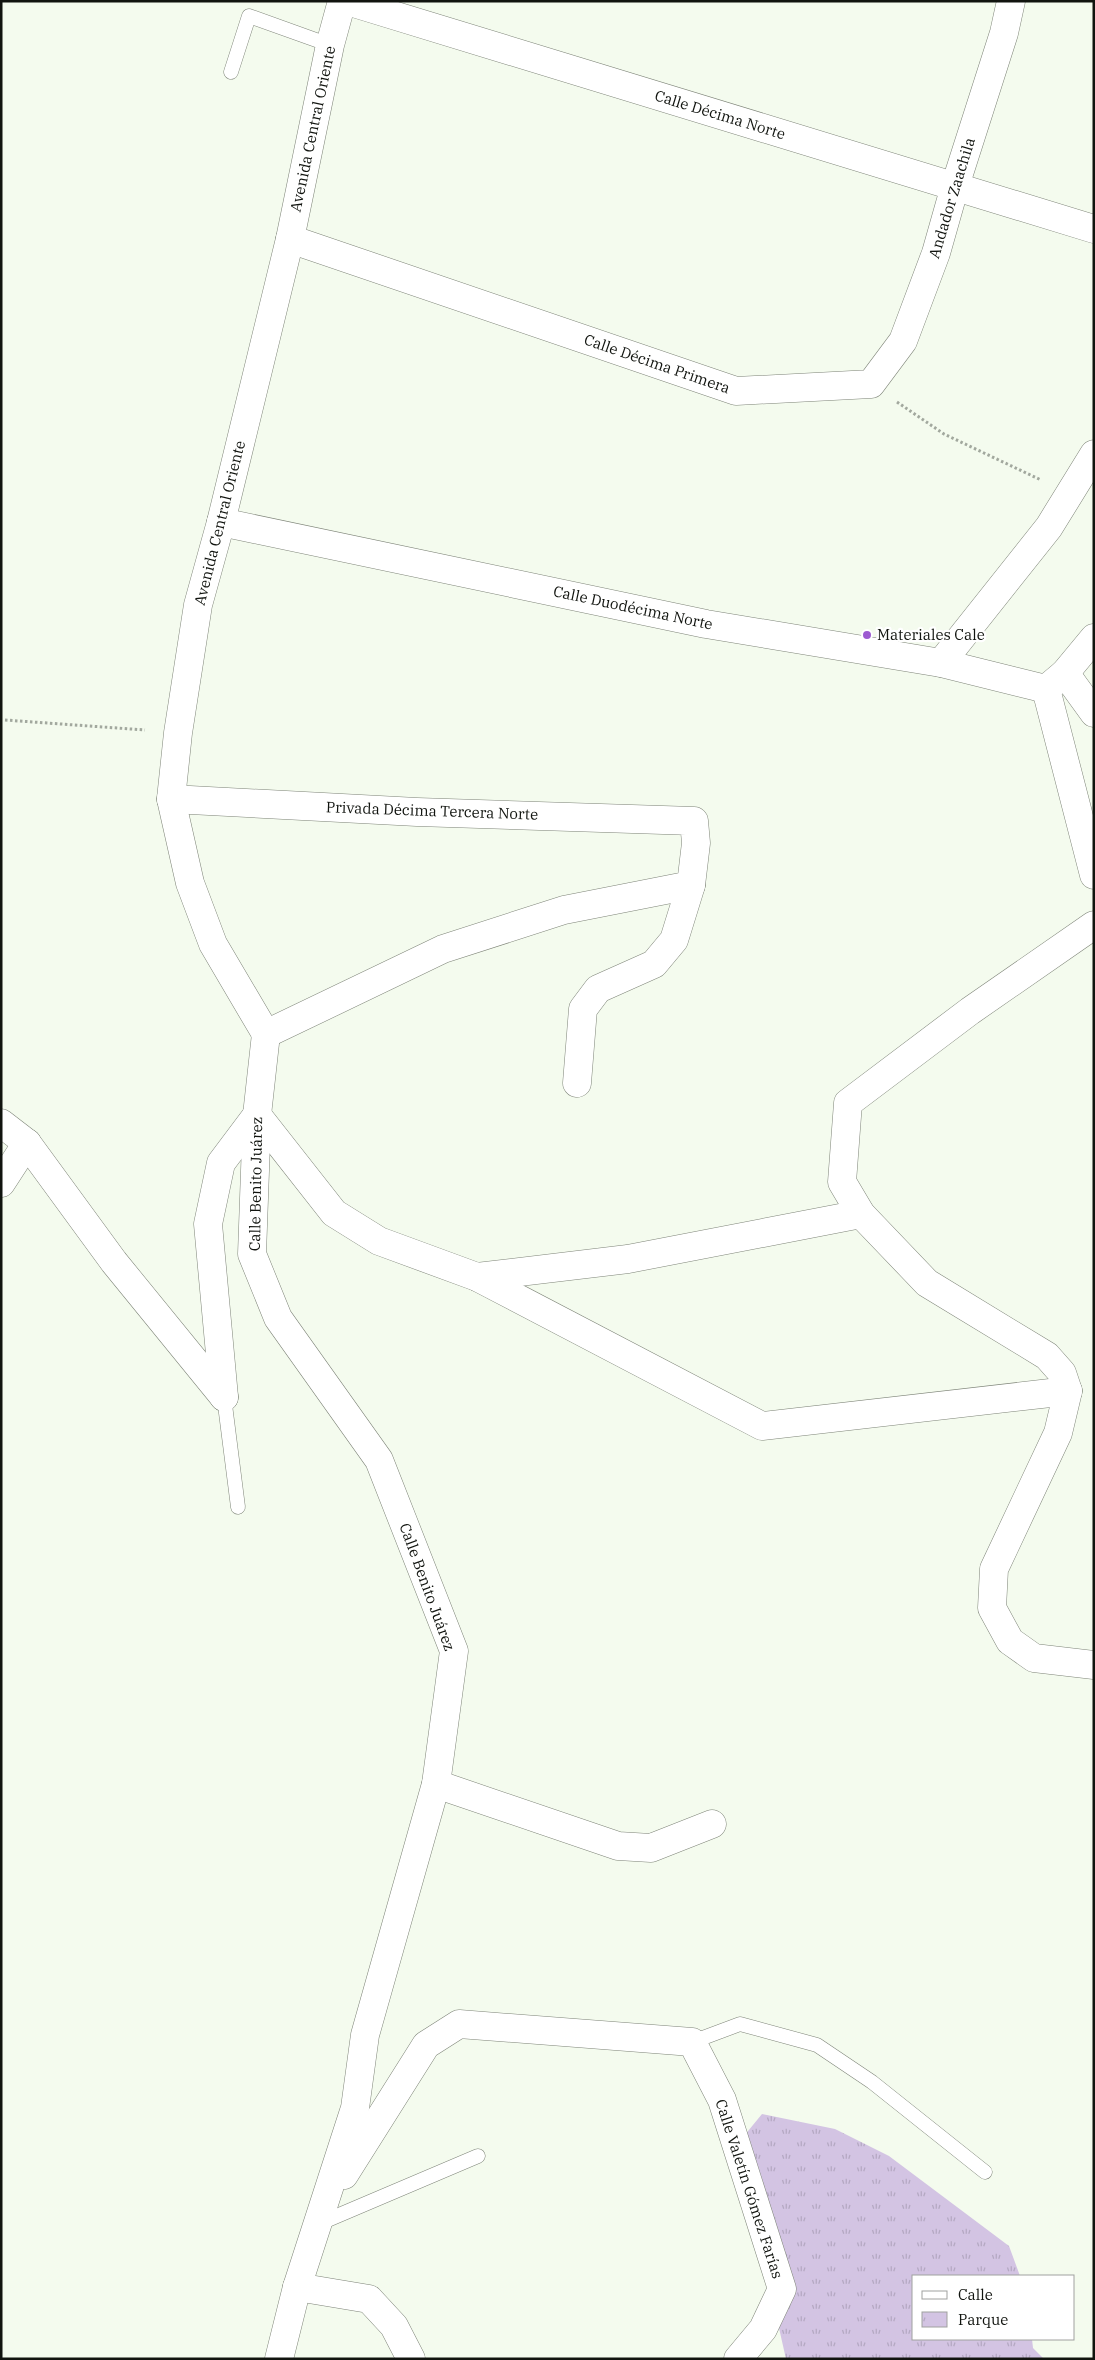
<svg xmlns="http://www.w3.org/2000/svg" width="1095" height="2360" font-family="'IBM Plex Serif',serif">
  <style>
    .park { fill: url(#park-tufts) }
    .lines { fill: none; stroke-linecap: round; stroke-linejoin: round }
    .service-casing { stroke: #7e8478; stroke-width: 15 }
    .minor-casing { stroke: #7e8478; stroke-width: 29 }
    .path { stroke: #a2a89e; stroke-width: 3; stroke-dasharray: 2.5 2.5; stroke-linecap: butt }
    .service { stroke: #fff; stroke-width: 14 }
    .minor { stroke: #fff; stroke-width: 28 }
    .poi-dot { fill: #9d5bd1; stroke: #fff; stroke-width: 2 }
    .labels { text-anchor: middle; stroke-width: 4.5; stroke-linejoin: round; paint-order: stroke }
    .street-label { font-size: 15px; fill: #11140f; stroke: #fff }
    .poi-label { font-size: 15px; fill: #11140f; stroke: #fff; text-anchor: start }
  </style>
  <defs>
    <pattern id="park-tufts" width="24" height="20" patternUnits="userSpaceOnUse" patternTransform="scale(1.25)"><rect width="24" height="20" fill="#d3c4e3"/><path d="M3 7l-1-3M5 7V3M7 7l1-3M15 17l-1-3M17 17v-4M19 17l1-3" fill="none" stroke="#b4a8c2"/></pattern>
  </defs>
  <rect width="100%" height="100%" fill="#f4fbee"/>
  <!-- park -->
  <path class="park" d="M762 2114 835 2129 889 2156 1009 2246 1020 2276H914V2339H1032L1033 2348 1044 2359H786L774 2306 730 2153Z"/>
  <g class="lines">
    <defs>
      <g id="service">
        <path d="M231 72 249 16 330 45"/>
        <path d="M224 1397 238 1507"/>
        <path d="M692 2042 740 2024 817 2045 872 2082 985 2172"/>
        <path d="M318 2224 478 2156"/>
      </g>
      <g id="minor">
        <path d="M347 1 1094 229"/>
        <path d="M290 239 736 391 871 384 903 341 936 253 955 186 1004 33 1011 1"/>
        <path d="M221 522 706 624 941 663 1046 689"/>
        <path d="M941 663 1049 527 1094 454"/>
        <path d="M1065 673 1094 713"/>
        <path d="M1046 689 1094 875"/>
        <path d="M1046 689 1065 673 1094 638"/>
        <path d="M171 799 417 812 694 821 696 843 691 885 564 910 443 949 266 1034"/>
        <path d="M1094 925 970 1011 848 1103 842 1182 861 1214 927 1283 1047 1356 1062 1373 1068 1391 1058 1433 994 1569 992 1608 1010 1641 1034 1658 1094 1665"/>
        <path d="M266 1034 257 1115 252 1254 278 1318 379 1460 454 1651 436 1784 365 2035 355 2108 297 2287 279 2359"/>
        <path d="M266 1034 213 944 190 883 171 799 178 733 198 605 221 522 290 239 330 45 342 1"/>
        <path d="M577 1083 583 1009 598 989 654 964 674 940 691 885"/>
        <path d="M257 1115 334 1213 379 1241 477 1277 762 1426 1068 1391"/>
        <path d="M1 1123 27 1143 114 1262 224 1397"/>
        <path d="M1 1183 27 1143"/>
        <path d="M477 1277 628 1259 861 1214"/>
        <path d="M224 1397 208 1224 221 1163 257 1115"/>
        <path d="M436 1784 618 1846 651 1848 712 1824"/>
        <path d="M344 2175 426 2045 459 2024 692 2042 722 2100 782 2289 763 2329 738 2359"/>
        <path d="M297 2287 369 2299 394 2326 411 2359"/>
      </g>
    </defs>
    <!-- service casing -->
    <use href="#service" class="service-casing"/>
    <!-- minor casing -->
    <use href="#minor" class="minor-casing"/>
    <!-- path -->
    <g class="path">
      <path d="M897 402 944 434 1041 480"/>
      <path d="M5 720 145 730"/>
    </g>
    <!-- service -->
    <use href="#service" class="service"/>
    <!-- minor -->
    <use href="#minor" class="minor"/>
  </g>
  <!-- markers -->
  <circle class="poi-dot" cx="867" cy="635" r="5"/>
  <g class="labels">
    <!-- street labels -->
    <g class="street-label">
      <text transform="translate(720 115) rotate(17)" y="5">Calle Décima Norte</text>
      <text transform="translate(313 129) rotate(-78)" y="5">Avenida Central Oriente</text>
      <text transform="translate(952 198) rotate(-73)" y="5">Andador Zaachila</text>
      <text transform="translate(657 364) rotate(19)" y="5">Calle Décima Primera</text>
      <text transform="translate(220 523) rotate(-76)" y="5">Avenida Central Oriente</text>
      <text transform="translate(633 608) rotate(12)" y="5">Calle Duodécima Norte</text>
      <text transform="translate(432 811) rotate(2)" y="5">Privada Décima Tercera Norte</text>
      <text transform="translate(256 1184) rotate(-89)" y="5">Calle Benito Juárez</text>
      <text transform="translate(427 1587) rotate(70)" y="5">Calle Benito Juárez</text>
      <text transform="translate(749 2189) rotate(72)" y="5">Calle Valetín Gómez Farías</text>
    </g>
    <!-- poi labels -->
    <g class="poi-label">
      <text x="877" y="640">Materiales Cale</text>
    </g>
  </g>
  <!-- border -->
  <rect width="1095" height="2360" fill="none" stroke="#11140f" stroke-width="5"/>
  <!-- legend -->
  <rect x="912" y="2275" width="162" height="65" fill="#ffffff" stroke="#a0a19f"/>
  <rect x="922" y="2291" width="25" height="8" fill="#ffffff" stroke="#a0a19f"/>
  <text x="958" y="2300" font-size="15" fill="#11140f">Calle</text>
  <rect x="922" y="2312" width="25" height="15" fill="url(#park-tufts)" stroke="#a0a19f"/>
  <text x="958" y="2325" font-size="15" fill="#11140f">Parque</text>
</svg>
